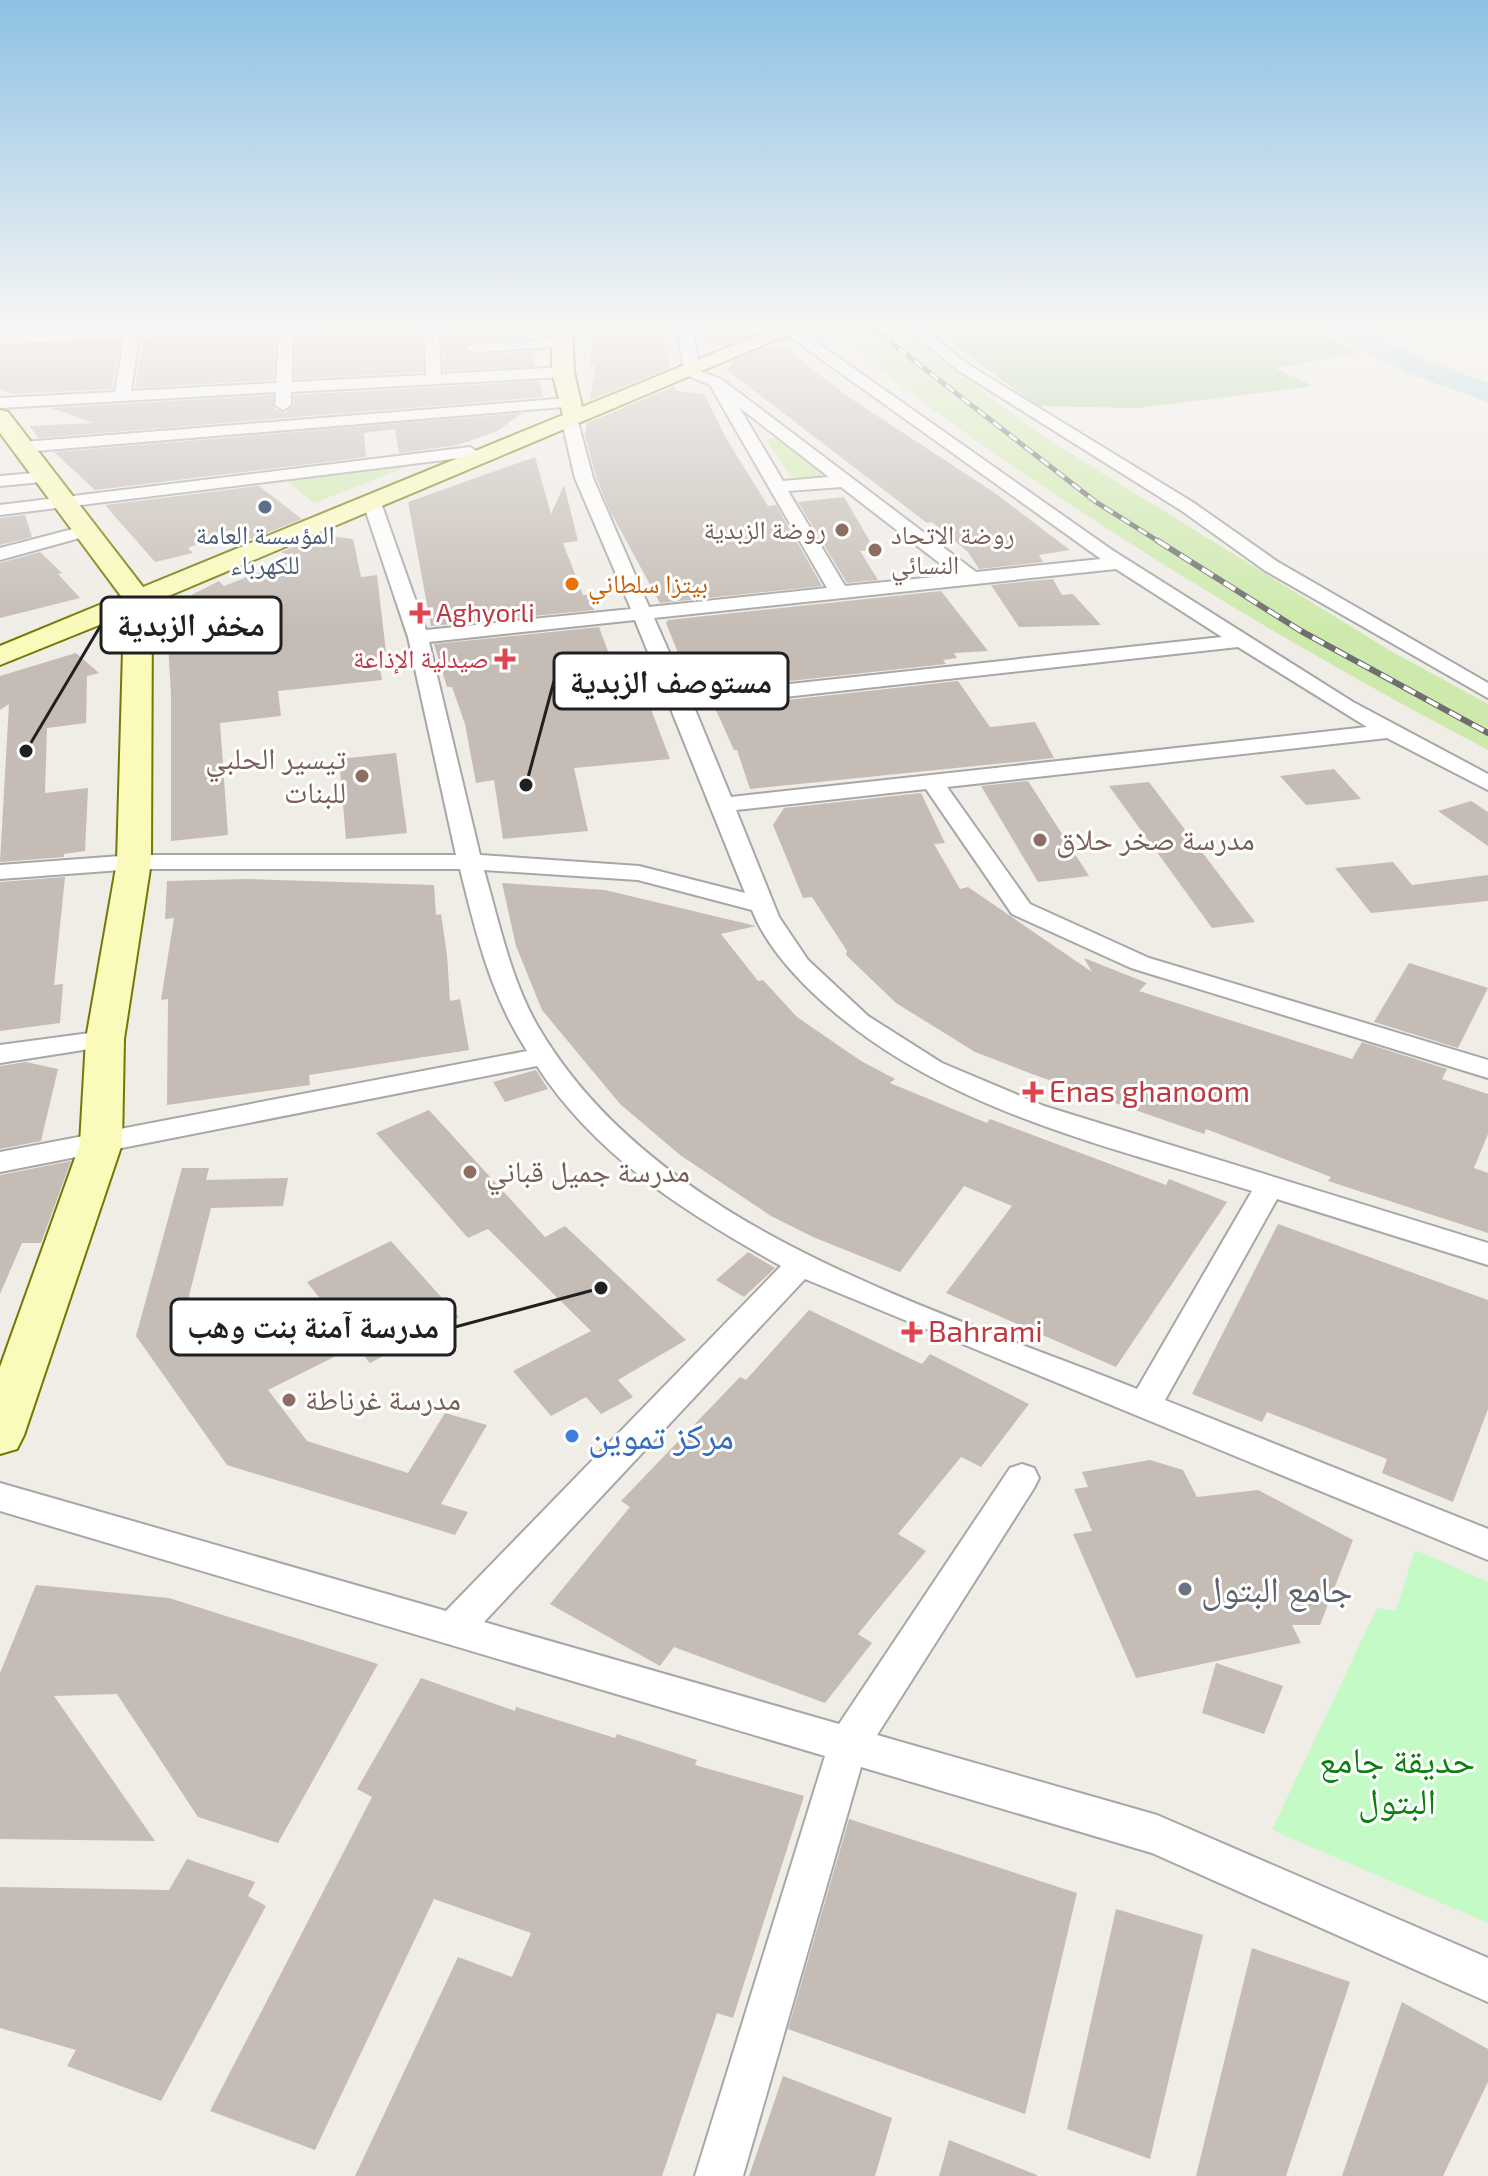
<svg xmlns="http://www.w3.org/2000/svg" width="1488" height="2176" font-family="'Exo 2','Noto Naskh Arabic',sans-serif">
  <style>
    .grass { fill: #cdeaac }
    .forest { fill: #add09b }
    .park { fill: #c3fac5 }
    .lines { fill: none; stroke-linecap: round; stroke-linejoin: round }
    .river { fill: #a6d4de; fill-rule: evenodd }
    .building { fill: #c5bcb5 }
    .street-casing { stroke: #a7a7a7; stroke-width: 4 }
    .secondary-casing { stroke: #727904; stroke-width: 4 }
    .street { fill: #fff; fill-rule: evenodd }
    .secondary { fill: #fafaba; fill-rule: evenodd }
    .rail-far1-casing { stroke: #6e6e6e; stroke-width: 5 }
    .rail-casing { stroke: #6e6e6e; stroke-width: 6 }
    .rail-far1 { stroke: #fff; stroke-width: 3; stroke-dasharray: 10; stroke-linecap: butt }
    .rail { stroke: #fff; stroke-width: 4; stroke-dasharray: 13; stroke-linecap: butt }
    .service-dot { fill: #5c6f8a; stroke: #fff; stroke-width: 3 }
    .education-dot { fill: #8d6e63; stroke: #fff; stroke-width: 3 }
    .food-dot { fill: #e8710a; stroke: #fff; stroke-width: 3 }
    .health-dot { fill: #e0444e; stroke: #fff; stroke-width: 3 }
    .shop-dot { fill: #3f7fe0; stroke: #fff; stroke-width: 3 }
    .worship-dot { fill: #6b7280; stroke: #fff; stroke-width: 3 }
    .labels { text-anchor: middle; stroke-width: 6; stroke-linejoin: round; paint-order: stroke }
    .far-education-label { font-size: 26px; fill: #785e54; stroke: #fff; text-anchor: end }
    .far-service-label { font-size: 26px; fill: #4e5e75; stroke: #fff }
    .far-food-label { font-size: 26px; fill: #c56008; stroke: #fff; text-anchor: start }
    .far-health-label { font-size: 26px; fill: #be3a42; stroke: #fff; text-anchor: start }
    .education-label { font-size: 30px; fill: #785e54; stroke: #fff; text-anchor: start }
    .health-label { font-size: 30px; fill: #be3a42; stroke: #fff; text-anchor: start }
    .near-shop-label { font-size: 36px; fill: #366cbe; stroke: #fff; text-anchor: start }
    .near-worship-label { font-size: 36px; fill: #5b616d; stroke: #fff; text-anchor: start }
    .near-park-label { font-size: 36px; fill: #0b8010; stroke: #fff }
    .leader { fill: none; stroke: #202020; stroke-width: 3 }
    .callout-dot { fill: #202020; stroke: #fff; stroke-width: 3 }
    .callout { fill: #fff; stroke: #202020; stroke-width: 3 }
    .callout-label { font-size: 32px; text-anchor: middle; font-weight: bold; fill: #202020 }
  </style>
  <rect width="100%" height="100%" fill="#f0ece6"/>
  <!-- grass -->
  <g class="grass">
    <path d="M864 324H891L1047 439 1389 650 1488 704V750C1290 646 1086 523 906 390 880 371 857 348 831 328Z"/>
    <path d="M772 438 780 439 822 472V476L810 480 790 476 766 440Z"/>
    <path d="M419 462 314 503 285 479Z"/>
  </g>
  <!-- forest -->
  <path class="forest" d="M927 324H1298L1357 353 1275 368 1313 386 1137 408 1037 406Z"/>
  <!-- park -->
  <path class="park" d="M1415 1550 1488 1582V1923L1272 1830 1377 1608 1396 1611Z"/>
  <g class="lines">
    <!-- river -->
    <path class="river" d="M1318 324H1352L1427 361 1488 383V402L1407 373 1322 330Z"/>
  </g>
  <!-- building -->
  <g class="building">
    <path d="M0 324H174L0 333Z"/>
    <path d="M525 324 529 338 473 341 463 349 473 355 532 351 535 366 444 371 441 325Z"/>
    <path d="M421 325 423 372 295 379 296 333Z"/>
    <path d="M660 326 670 368 590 400 596 365 590 366 594 328Z"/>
    <path d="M695 329H748L754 334 724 346 697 337Z"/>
    <path d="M276 334 273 380 135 388 142 341Z"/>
    <path d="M120 341 112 389 12 394 0 390V347Z"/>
    <path d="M769 346 788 350 850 398 995 493 1070 550 1039 555 1043 562 979 569 968 552 932 522 927 523 727 370 734 360Z"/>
    <path d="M539 381 543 397 39 438 29 426 94 423 51 408 273 395V408L285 413 294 405V395Z"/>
    <path d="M675 386 676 391 704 394 727 440 768 506 776 505 822 586 660 603 610 511 596 477 585 435 587 423Z"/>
    <path d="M522 413 497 431 458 445 399 453 395 429 364 433 366 457 95 490 54 452Z"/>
    <path d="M535 457 551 514 564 485 578 541 563 543 583 595H588L594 610 431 626 408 502Z"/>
    <path d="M259 486 302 519 252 539 230 530 188 548 193 553 155 562 105 505Z"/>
    <path d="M844 497 875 550 860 551 878 580 847 583 798 502Z"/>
    <path d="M25 515 32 537 0 545V518Z"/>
    <path d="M322 535 353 539 361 577 377 575 386 652 377 653 382 680 278 691 281 716 220 723 228 835 171 841V695L166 608 219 581 224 586 295 558 281 552Z"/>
    <path d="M40 552 62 573 58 574 80 598 0 618V563Z"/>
    <path d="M1053 579 1062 595 1073 594 1101 625 1019 627 991 585Z"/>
    <path d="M941 591 988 651 954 653 957 658 943 660 946 664 707 690 705 685 692 687 666 623 668 620Z"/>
    <path d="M599 627 609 654 621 653 629 679 639 678 670 759 574 768 588 831 503 839 494 780 476 783 465 724 452 687H447L434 644Z"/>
    <path d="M76 653 99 673 87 676 86 723 47 728 45 793 88 788 85 851 64 854V857L0 862 9 704 0 710V676Z"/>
    <path d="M958 681 990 727 1035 722 1054 758 750 789 737 750H734L715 708Z"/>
    <path d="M396 753 407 833 346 839 339 759Z"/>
    <path d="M1334 769 1361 799 1306 805 1280 776Z"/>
    <path d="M1028 781 1089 876 1038 882 981 786Z"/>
    <path d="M1149 782 1255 922 1212 928 1109 786Z"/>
    <path d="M921 793 945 843 934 844 960 889 968 887 1092 972 1084 958 1147 983 1139 991 1352 1059 1362 1042 1447 1069 1442 1079 1488 1094V1134L1474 1168 1488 1173V1233L1328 1181 1331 1177 1206 1129 1204 1134 1032 1074 975 1052 896 1003 846 955 847 951 812 897 803 898 773 825 784 808Z"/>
    <path d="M1471 801 1488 812V846L1438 811Z"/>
    <path d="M1393 862 1412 885 1488 875V901L1371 913 1335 868Z"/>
    <path d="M65 877 54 985 63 984 60 1023 0 1031V882Z"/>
    <path d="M246 879 434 885 436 915 441 914 447 955 450 1001 460 999 469 1050 309 1075 310 1085 167 1105 168 999 161 1000 174 918 165 919 167 881Z"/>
    <path d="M502 883 605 890 756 926 721 934 758 981 763 980 797 1017 861 1061 895 1079 890 1083 987 1123 990 1119 1166 1185 1169 1179 1227 1202 1116 1367 946 1293 1012 1206 964 1186 900 1272 813 1237 771 1216 680 1155 620 1104 542 1010 516 946Z"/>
    <path d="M1409 963 1488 988 1458 1048 1374 1022Z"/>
    <path d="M26 1062 58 1069 41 1141 0 1149V1066Z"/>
    <path d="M536 1070 548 1089 505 1102 493 1082Z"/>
    <path d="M429 1110 545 1237 565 1226 686 1340 618 1380 633 1397 601 1414 586 1397 551 1416 513 1371 591 1331 488 1229 468 1238 376 1133Z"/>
    <path d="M71 1161 41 1243H22L0 1294V1175Z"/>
    <path d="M182 1168H209L206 1180 288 1178 283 1206 211 1208 188 1300 211 1326 222 1323 234 1345 322 1301 307 1282 391 1241 459 1317 370 1363 356 1346 268 1390 307 1441 408 1473 445 1413 487 1425 441 1504 468 1512 455 1535 227 1465 136 1336Z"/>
    <path d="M1278 1224 1488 1300V1409L1453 1502 1382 1473 1387 1459 1267 1412 1262 1422 1192 1394Z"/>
    <path d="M748 1252 775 1268 744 1297 716 1280Z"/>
    <path d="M809 1310 922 1364 930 1354 1029 1404 981 1467 961 1457 898 1534 926 1551 858 1634 872 1643 825 1703 674 1647 660 1666 550 1604 630 1507 621 1501 740 1377 746 1380Z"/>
    <path d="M1150 1460 1183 1470 1197 1497 1258 1490 1353 1540 1320 1625H1292L1301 1643 1136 1678 1073 1534 1092 1531 1074 1489 1088 1487 1082 1472Z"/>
    <path d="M36 1585 169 1598 378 1664 278 1843 198 1817 117 1694 54 1696 155 1841 0 1839V1673Z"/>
    <path d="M1216 1663 1283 1686 1264 1734 1202 1713Z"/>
    <path d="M421 1678 515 1711 516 1707 615 1738 617 1734 697 1760 695 1765 804 1796 733 2018 717 2013 662 2176H355L458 1957 512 1977 531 1933 434 1899 315 2150 210 2111 372 1797 357 1789Z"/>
    <path d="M849 1819 1077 1893 1025 2114 788 2029Z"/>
    <path d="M187 1859 255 1882 248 1896 266 1906 161 2101 67 2066 76 2050 0 2028V1887L169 1890Z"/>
    <path d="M1116 1909 1203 1935 1150 2159 1067 2129Z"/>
    <path d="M1252 1948 1350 1982 1286 2176H1196Z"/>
    <path d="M1402 2002 1488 2049V2082L1443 2176H1342Z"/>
    <path d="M783 2076 892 2118 875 2176H749Z"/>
    <path d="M949 2140 1037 2175 1036 2176H939Z"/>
  </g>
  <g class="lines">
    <defs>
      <g id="street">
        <path d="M238 324H340L333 328 293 330 292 382 426 375 424 324H438L441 374 563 367 571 372 563 377 291 392V405L283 410 275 405 276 392 0 408V398L115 392 124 338 0 344V336ZM279 331 276 383 131 391 139 338Z"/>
        <path d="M677 324H691L699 365 693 369 721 379 976 572 1101 559 785 333V327H795L1112 550 1353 702 1488 774V790L1387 738 947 787 1030 904 1149 958 1488 1060V1078L1131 968 1012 914 926 789 736 810 779 917 808 960 868 1016 942 1063 1044 1106 1488 1243V1265L1277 1199 1165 1400 1488 1529V1560L805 1279 484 1622 839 1724 1010 1468 1022 1464 1034 1468 1039 1478 1034 1488 877 1735 1157 1815 1488 1958V2002L1152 1853 861 1767 743 2176H695L825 1756 0 1511V1483L446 1611 781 1266C688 1214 596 1157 537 1066L0 1172V1152L527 1051C490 994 476 933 460 869H134L0 879V865L134 855H456L408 637 362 500 371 495 380 500 426 630 631 609 575 478 562 422 564 419 578 422 593 478 649 607 827 588 710 385 682 373 688 369 683 365ZM739 407 829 477 783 481ZM841 487 955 575 845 586 788 491ZM1116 569 1222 637 688 695 654 618ZM635 620 745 893 639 866 480 855 429 642ZM1238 647 1367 727 731 797 694 707ZM484 870 638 880 752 910C764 941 789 970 813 993 932 1107 1098 1143 1252 1191L1137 1389C931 1307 655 1229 537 1025 510 977 499 922 484 870Z"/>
        <path d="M901 324H917L969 365 1194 503 1278 562 1488 683V698L1264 570 1182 511 959 371Z"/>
        <path d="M563 339 570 343 568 346 473 352 466 348 473 344Z"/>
        <path d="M569 398 577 403 575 406 23 452 15 447 23 442Z"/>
        <path d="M470 447 478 452 476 456 0 515V505Z"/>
        <path d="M46 472 52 473V481L0 486V476Z"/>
        <path d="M88 525 94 526V534L0 560V548Z"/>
        <path d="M105 1031 115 1033 119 1039 115 1045 0 1063V1045Z"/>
      </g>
      <path id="secondary" d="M552 324H572L574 372 582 407 785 324H813L152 603 151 862 124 1039 122 1144 24 1435 17 1449 0 1454V1367L80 1144 86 1039 117 862 124 615 0 665V646L121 596 0 433V410L8 412 143 587 563 415 552 372Z"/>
    </defs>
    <!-- street casing -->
    <use href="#street" class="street-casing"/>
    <!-- secondary casing -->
    <use href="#secondary" class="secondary-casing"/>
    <!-- street -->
    <use href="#street" class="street"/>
    <!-- secondary -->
    <use href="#secondary" class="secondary"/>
    <defs>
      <path id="rail-far1" d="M867 324 1096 502 1161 543"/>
      <path id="rail" d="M1158 541 1301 631 1488 733"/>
    </defs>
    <!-- rail-far1 casing -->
    <use href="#rail-far1" class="rail-far1-casing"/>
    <!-- rail casing -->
    <use href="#rail" class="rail-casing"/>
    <!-- rail-far1 -->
    <use href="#rail-far1" class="rail-far1"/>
    <!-- rail -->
    <use href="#rail" class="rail"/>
  </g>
  <!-- sky -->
  <linearGradient id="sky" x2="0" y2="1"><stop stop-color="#8dc1e4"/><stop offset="0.52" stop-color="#f8f6f4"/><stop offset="1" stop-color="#f8f6f4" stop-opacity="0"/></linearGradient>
  <rect width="1488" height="629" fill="url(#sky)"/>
  <!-- markers -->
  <circle class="service-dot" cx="265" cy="507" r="8"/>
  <g class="education-dot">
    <circle cx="842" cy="530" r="8"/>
    <circle cx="875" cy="550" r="8"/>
    <circle cx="362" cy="776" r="8"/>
    <circle cx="1040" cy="840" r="8"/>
    <circle cx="470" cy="1172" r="8"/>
    <circle cx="289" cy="1400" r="8"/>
  </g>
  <circle class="food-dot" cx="572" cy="584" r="8"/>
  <g class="health-dot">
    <path d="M416 601h8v8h8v8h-8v8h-8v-8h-8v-8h8z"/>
    <path d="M501 647h8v8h8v8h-8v8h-8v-8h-8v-8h8z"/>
    <path d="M1029 1080h8v8h8v8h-8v8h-8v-8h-8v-8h8z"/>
    <path d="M908 1320h8v8h8v8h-8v8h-8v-8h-8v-8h8z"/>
  </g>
  <circle class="shop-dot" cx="572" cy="1436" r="8"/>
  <circle class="worship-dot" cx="1185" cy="1589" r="8"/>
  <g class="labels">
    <!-- far-education labels -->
    <g class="far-education-label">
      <text x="826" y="539">روضة الزبدية</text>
      <text x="891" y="544" text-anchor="start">روضة الاتحاد<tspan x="891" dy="30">النسائي</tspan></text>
    </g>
    <!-- far-service labels -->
    <g class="far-service-label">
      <text x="265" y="544">المؤسسة العامة<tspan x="265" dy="30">للكهرباء</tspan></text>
    </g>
    <!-- far-food labels -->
    <g class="far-food-label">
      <text x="588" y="593">بيتزا سلطاني</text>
    </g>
    <!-- far-health labels -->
    <g class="far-health-label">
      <text x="436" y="622">Aghyorli</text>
      <text x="489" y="668" text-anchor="end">صيدلية الإذاعة</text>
    </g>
    <!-- education labels -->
    <g class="education-label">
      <text x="346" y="769" text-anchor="end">تيسير الحلبي<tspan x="346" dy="34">للبنات</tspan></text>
      <text x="1056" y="850">مدرسة صخر حلاق</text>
      <text x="486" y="1182">مدرسة جميل قباني</text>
      <text x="305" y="1410">مدرسة غرناطة</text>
    </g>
    <!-- health labels -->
    <g class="health-label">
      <text x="1049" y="1102">Enas ghanoom</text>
      <text x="928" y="1342">Bahrami</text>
    </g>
    <!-- near-shop labels -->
    <g class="near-shop-label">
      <text x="588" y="1449">مركز تموين</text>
    </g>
    <!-- near-worship labels -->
    <g class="near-worship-label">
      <text x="1201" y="1602">جامع البتول</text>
    </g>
    <!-- near-park labels -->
    <g class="near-park-label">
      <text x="1397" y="1773">حديقة جامع<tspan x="1397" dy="41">البتول</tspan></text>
    </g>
  </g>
  <!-- callouts -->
  <path class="leader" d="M26 751L101 625M526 785L554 681M601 1288L455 1327"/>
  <g class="callout-dot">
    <circle cx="26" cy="751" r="8"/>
    <circle cx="526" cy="785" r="8"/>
    <circle cx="601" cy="1288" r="8"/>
  </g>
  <g class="callout">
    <rect x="101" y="597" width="180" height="56" rx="8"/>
    <rect x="554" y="653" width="234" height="56" rx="8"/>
    <rect x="171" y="1299" width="284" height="56" rx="8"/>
  </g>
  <g class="callout-label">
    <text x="191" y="636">مخفر الزبدية</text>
    <text x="671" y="693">مستوصف الزبدية</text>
    <text x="313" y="1338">مدرسة آمنة بنت وهب</text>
  </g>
</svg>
